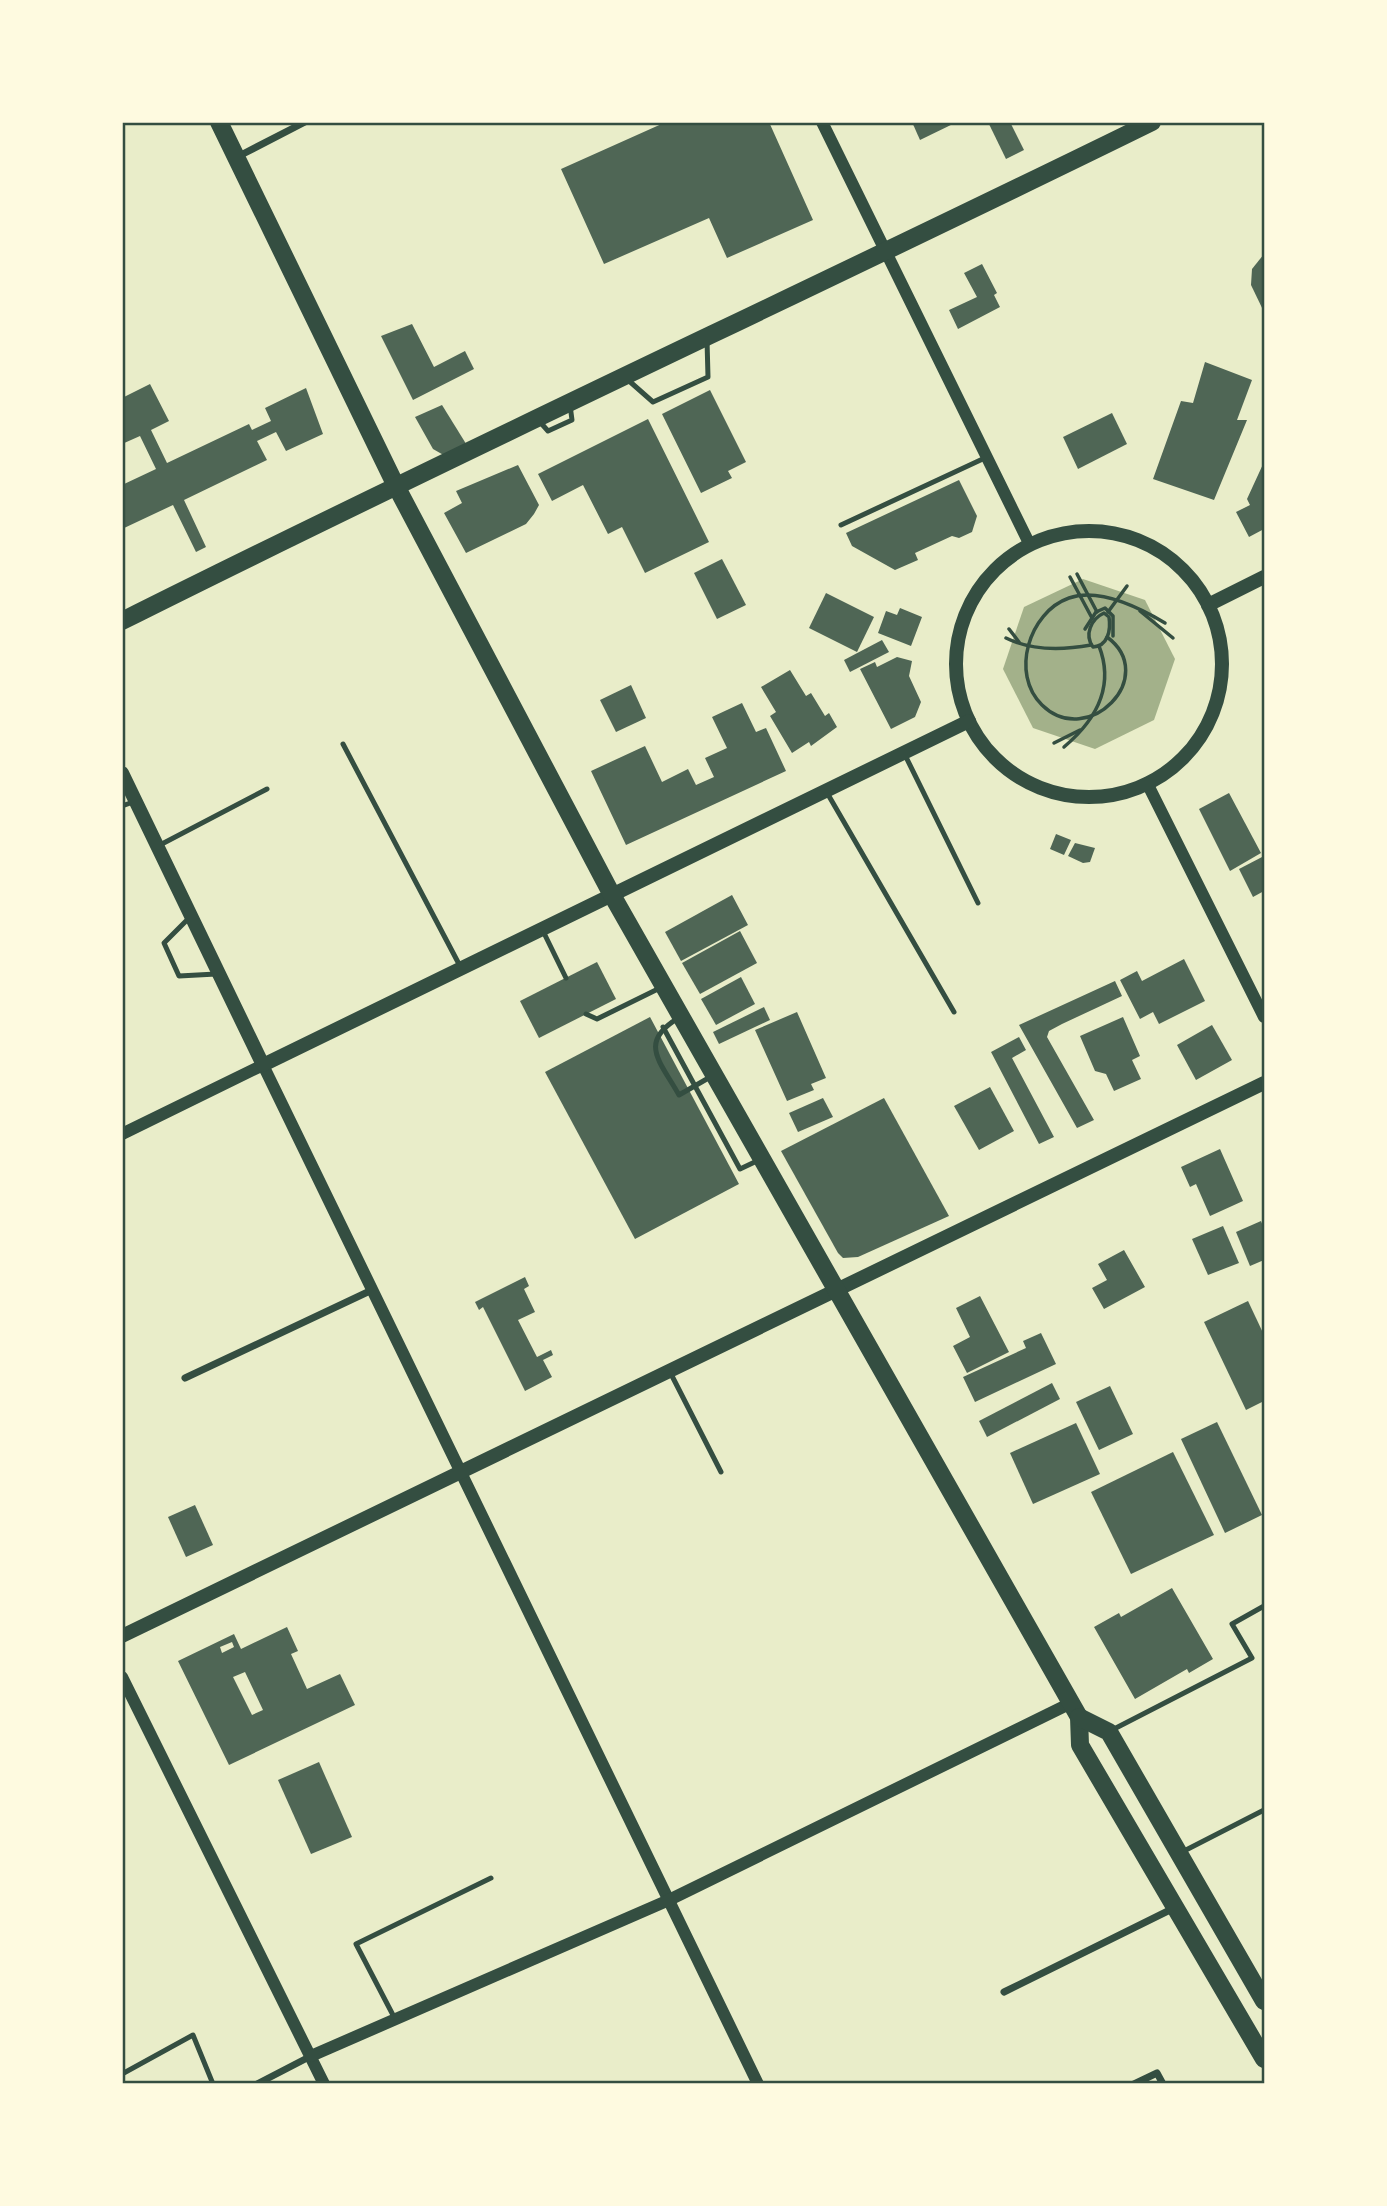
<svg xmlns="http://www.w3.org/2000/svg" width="1387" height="2206" font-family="Mulish,sans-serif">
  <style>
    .water { fill: #a3b18a }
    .building { fill: #4f6655; fill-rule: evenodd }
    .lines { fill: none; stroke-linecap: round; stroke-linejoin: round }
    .path { stroke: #344e41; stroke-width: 3.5 }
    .service { stroke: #344e41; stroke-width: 5 }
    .minor { stroke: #344e41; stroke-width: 7 }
    .tertiary { stroke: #344e41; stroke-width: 12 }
    .secondary { stroke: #344e41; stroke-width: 14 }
    .primary { stroke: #344e41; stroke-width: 18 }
    .neatline { fill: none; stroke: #344e41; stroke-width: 2.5 }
  </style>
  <rect width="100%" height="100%" fill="#e9edc9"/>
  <!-- water -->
  <path class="water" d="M1083 579 1145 600 1175 659 1154 720 1095 749 1033 728 1003 669 1024 607Z"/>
  <!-- building -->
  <g class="building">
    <path d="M666 122H769L813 220 727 258 709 218 604 264 561 169Z"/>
    <path d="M912 122H957L920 140Z"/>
    <path d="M988 122H1010L1024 150 1006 159Z"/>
    <path d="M1264 254V312L1251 285 1252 269Z"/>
    <path d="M982 264 997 293 994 295 1000 307 958 329 949 310 977 297 964 273Z"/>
    <path d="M412 324 434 367 465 351 474 369 413 400 381 336Z"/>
    <path d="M1205 362 1252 380 1237 420H1247L1214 500 1153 479 1181 401 1193 403Z"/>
    <path d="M150 384 169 421 151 430 167 463 249 424 252 430 271 421 265 408 306 388 323 434 286 451 276 432 257 441 267 460 184 500 206 547 196 552 173 505 122 529V485L156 469 140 436 122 444V398Z"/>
    <path d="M710 390 746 462 728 471 732 478 701 493 662 414Z"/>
    <path d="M442 405 468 447 447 457 433 449 415 417Z"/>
    <path d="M1112 413 1127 444 1078 469 1063 437Z"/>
    <path d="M648 419 709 542 645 573 622 527 608 534 583 485 552 501 538 474Z"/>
    <path d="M1264 462V529L1249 537 1236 512 1250 505 1247 499Z"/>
    <path d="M518 465 539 505 534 514 526 524 466 553 444 513 462 503 456 491Z"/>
    <path d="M959 480 977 516 972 532 959 538 952 536 915 553 918 560 895 570 852 546 846 533Z"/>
    <path d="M722 559 746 605 717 619 694 573Z"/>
    <path d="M826 593 874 617 857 652 809 628Z"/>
    <path d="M900 608 922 617 911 646 878 633 886 611 897 615Z"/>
    <path d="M882 640 889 652 850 672 844 660Z"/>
    <path d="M897 657 912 661 909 676 921 702 915 717 891 729 860 669 875 662 877 667Z"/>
    <path d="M790 670 806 696 811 693 825 716 829 713 837 727 811 746 809 742 792 753 770 716 776 712 761 687Z"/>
    <path d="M631 685 646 718 616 732 600 700Z"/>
    <path d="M742 703 756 732 766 728 786 771 626 845 591 771 645 746 662 782 688 769 696 785 714 777 705 758 727 748 712 717Z"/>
    <path d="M1229 793 1261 853 1230 871 1199 809Z"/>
    <path d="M1056 834 1071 840 1064 855 1050 849Z"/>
    <path d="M1075 843 1095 848 1090 862 1083 863 1068 856Z"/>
    <path d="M1264 856V891L1253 897 1239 869Z"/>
    <path d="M732 895 748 925 681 961 665 932Z"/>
    <path d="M740 931 757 963 700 994 682 963Z"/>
    <path d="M1184 959 1205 1001 1159 1024 1153 1012 1140 1019 1120 980 1137 971 1142 981Z"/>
    <path d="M597 962 616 999 539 1038 520 1001Z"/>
    <path d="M741 977 755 1004 716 1025 701 999Z"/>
    <path d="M1115 981 1122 996 1062 1024 1049 1031 1047 1037 1094 1120 1077 1128 1019 1025Z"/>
    <path d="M764 1007 770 1020 719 1044 713 1032Z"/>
    <path d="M797 1012 826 1078 811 1084 814 1090 787 1101 755 1030Z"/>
    <path d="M650 1017 739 1184 635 1239 545 1072Z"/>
    <path d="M1123 1017 1140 1056 1132 1060 1141 1079 1114 1091 1106 1074 1095 1071 1080 1036Z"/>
    <path d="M1212 1025 1232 1060 1196 1080 1177 1045Z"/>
    <path d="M1019 1037 1026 1050 1012 1058 1054 1137 1039 1144 991 1052Z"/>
    <path d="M990 1087 1014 1131 979 1150 954 1106Z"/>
    <path d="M823 1098 833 1117 798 1132 789 1113Z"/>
    <path d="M884 1098 949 1216 858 1257 843 1258 838 1253 781 1151Z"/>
    <path d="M1220 1149 1243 1201 1210 1216 1196 1184 1190 1187 1181 1167Z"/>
    <path d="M1261 1221 1264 1229V1260L1250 1266 1236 1232Z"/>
    <path d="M1223 1226 1239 1263 1208 1275 1192 1239Z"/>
    <path d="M1124 1250 1145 1287 1104 1309 1092 1288 1107 1280 1098 1264Z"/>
    <path d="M525 1277 529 1286 524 1289 535 1312 518 1320 537 1357 551 1350 553 1355 543 1360 552 1377 525 1391 483 1307 479 1310 475 1302Z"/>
    <path d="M980 1296 1009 1352 967 1373 953 1346 970 1337 956 1308Z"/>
    <path d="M1248 1301 1264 1335V1401L1246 1410 1204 1322Z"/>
    <path d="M1041 1333 1056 1364 975 1402 963 1377 1026 1348 1023 1341Z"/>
    <path d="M1052 1383 1060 1399 987 1437 979 1421Z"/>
    <path d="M1110 1386 1133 1434 1099 1450 1076 1402Z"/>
    <path d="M1217 1422 1262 1515 1225 1533 1181 1439Z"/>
    <path d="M1076 1423 1100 1474 1033 1504 1010 1453Z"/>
    <path d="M1173 1452 1214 1535 1131 1574 1091 1492Z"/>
    <path d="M195 1505 213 1545 186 1557 168 1517Z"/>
    <path d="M1172 1588 1213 1659 1189 1673 1187 1669 1135 1699 1094 1627 1119 1613 1121 1617Z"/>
    <path d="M287 1627 298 1651 291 1654 307 1689 340 1674 355 1705 229 1765 178 1661 234 1634 241 1649ZM232 1642 234 1647 222 1653 220 1647ZM245 1672 263 1710 252 1715 233 1677Z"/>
    <path d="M319 1762 352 1837 311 1854 278 1780Z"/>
  </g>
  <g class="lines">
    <!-- path -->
    <g class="path">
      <path d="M1077 574 1097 612"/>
      <path d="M1070 577 1092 618"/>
      <path d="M1140 611 1173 638"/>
      <path d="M1108 612 1127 586"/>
      <path d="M1104 613 1109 617C1111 630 1108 646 1093 647 1084 635 1091 619 1104 613Z"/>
      <path d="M1009 629 1019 642"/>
      <path d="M1085 629 1096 612 1105 608 1113 616V636"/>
      <path d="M1107 637C1160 676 1088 750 1042 705 1010 674 1029 612 1069 598 1100 587 1140 608 1165 623"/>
      <path d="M1006 638C1032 651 1063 650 1091 645"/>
      <path d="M1054 743 1080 730"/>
      <path d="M1064 747C1096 720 1115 687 1099 646"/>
    </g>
    <!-- service -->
    <g class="service">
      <path d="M628 380 653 402 708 377 707 340"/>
      <path d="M540 422 548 431 572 420 570 405"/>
      <path d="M841 525 987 457"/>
      <path d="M343 744 460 966"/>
      <path d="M904 753 978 903"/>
      <path d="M826 791 954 1012"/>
      <path d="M122 806 133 802"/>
      <path d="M158 846 267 789"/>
      <path d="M189 918 164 943 179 976 216 974"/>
      <path d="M542 929 566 978"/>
      <path d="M586 1014 597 1019 662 987"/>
      <path d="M680 1017C637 1042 660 1061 679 1095L712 1076"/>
      <path d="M663 1027 740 1169 759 1160"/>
      <path d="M670 1372 721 1472"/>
      <path d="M1112 1730 1252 1658 1232 1624 1264 1606"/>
      <path d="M1182 1852 1264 1810"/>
      <path d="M394 2017 356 1944 491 1878"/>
      <path d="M122 2074 193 2035 213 2084"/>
    </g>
    <!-- minor -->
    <g class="minor">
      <path d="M237 157 305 122"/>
      <path d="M185 1378 372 1290"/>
      <path d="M1004 1992 1174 1908"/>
      <path d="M257 2084 311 2056"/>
      <path d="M1134 2084 1157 2073 1163 2084"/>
    </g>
    <!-- tertiary -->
    <g class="tertiary">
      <path d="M822 122 1030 545"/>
      <path d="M1147 783 1264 1017"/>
      <path d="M122 1134 263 1065 758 2084"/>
      <path d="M122 1677 324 2084"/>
      <path d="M311 2056 669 1900 1071 1703"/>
    </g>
    <!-- secondary -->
    <g class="secondary">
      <circle cx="1089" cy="664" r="133"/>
      <path d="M1208 605 1264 577"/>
      <path d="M122 773 263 1065 969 721"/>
      <path d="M122 1636C503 1452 883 1266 1264 1083"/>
    </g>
    <!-- primary -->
    <g class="primary">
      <path d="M219 122 395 484 612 895 1079 1717 1080 1745 1264 2059"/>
      <path d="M122 621C463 450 810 290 1152 122"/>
      <path d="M1079 1717 1109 1732 1264 2001"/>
    </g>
  </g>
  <!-- border -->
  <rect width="1387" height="2206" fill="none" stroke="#fefae0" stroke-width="248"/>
  <rect x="124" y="124" width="1139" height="1958" class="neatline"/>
</svg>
